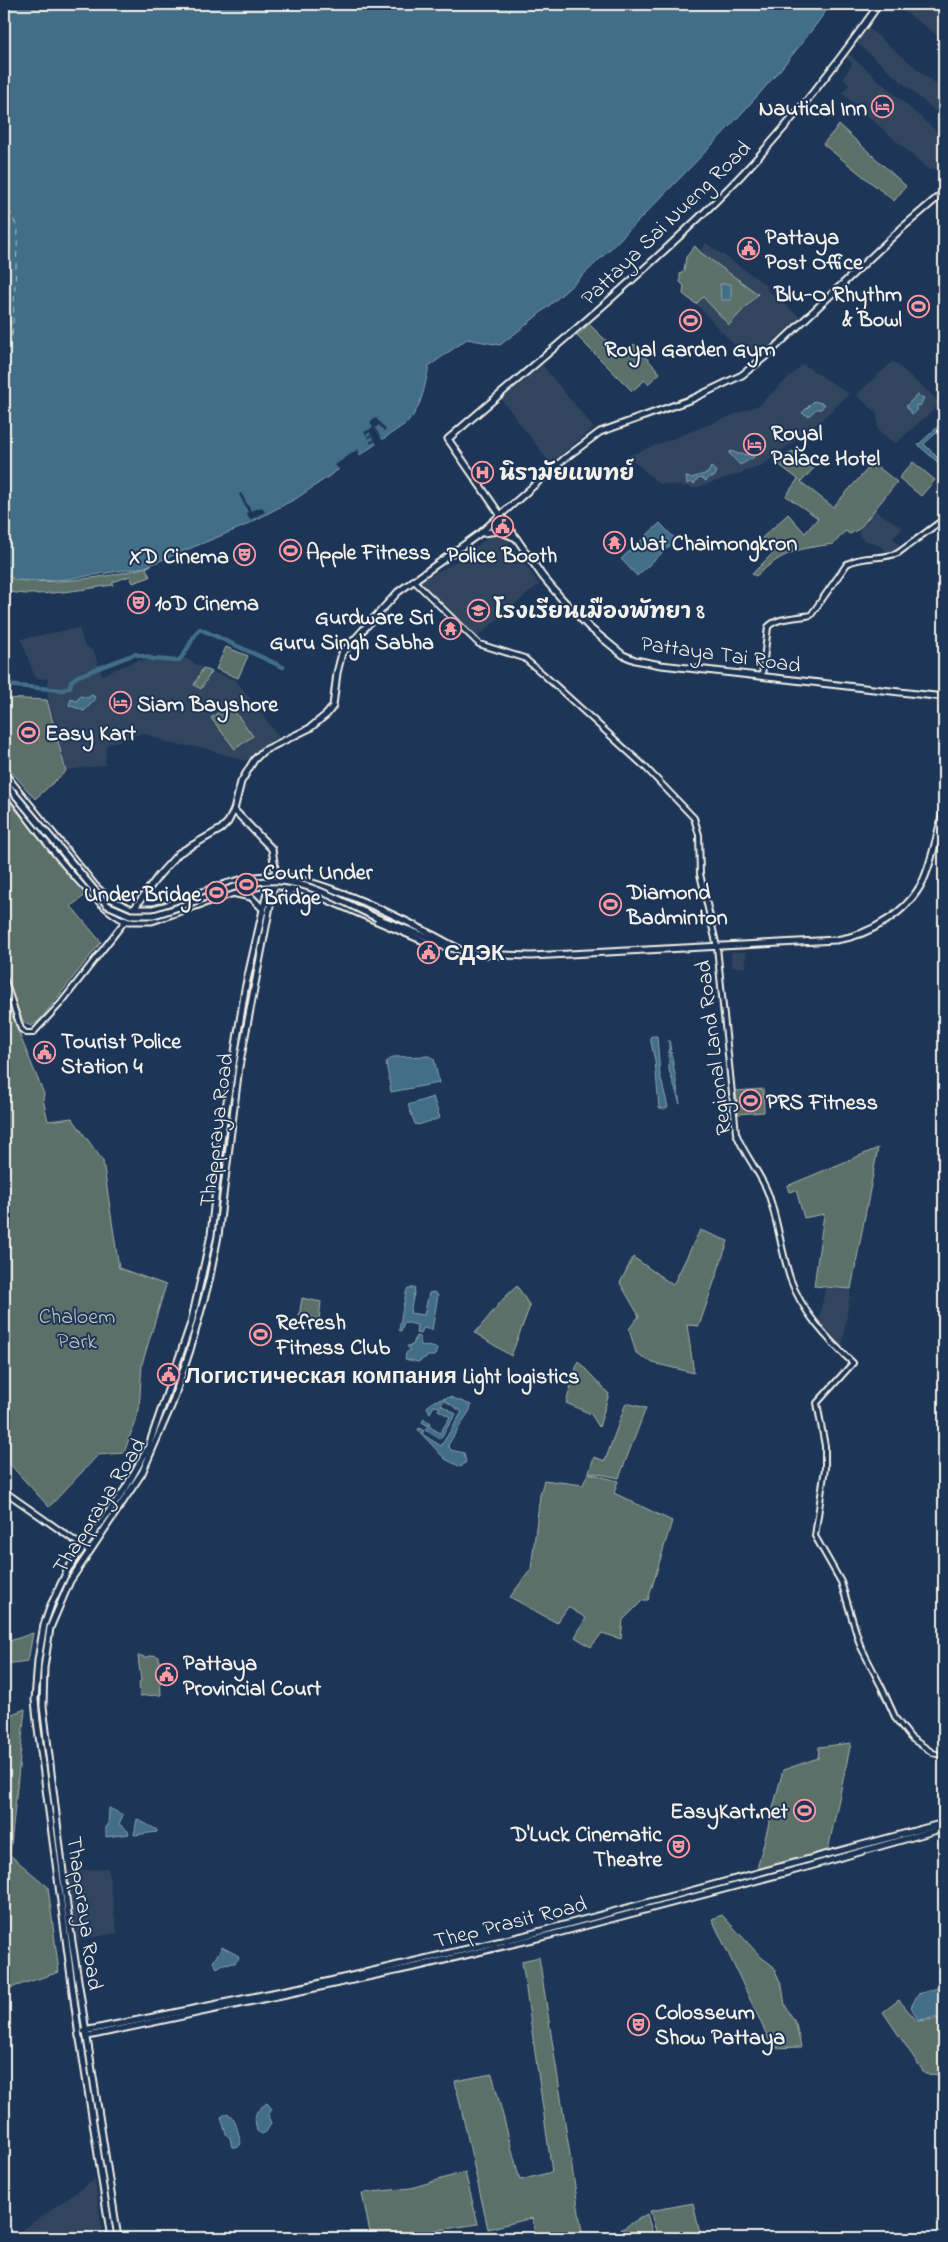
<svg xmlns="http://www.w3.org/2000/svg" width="948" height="2242" font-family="'Indie Flower','Playpen Sans Thai',sans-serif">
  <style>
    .built { fill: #32445e }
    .green { fill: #5c706b; stroke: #a8b0aa }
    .water { fill: #426e87; stroke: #89a2ae }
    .pier { fill: #1d3557 }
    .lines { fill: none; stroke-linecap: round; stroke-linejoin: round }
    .canal { stroke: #426e87; stroke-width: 4.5 }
    .ferry { stroke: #b6c3c6; stroke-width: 1; stroke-dasharray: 6 5; stroke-linecap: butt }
    .minor-casing { stroke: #f4f1e8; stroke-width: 8 }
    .major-casing { stroke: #f4f1e8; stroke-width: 9 }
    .minor { stroke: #1d3557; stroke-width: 4 }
    .major { stroke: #1d3557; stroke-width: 5 }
    .major-bridge-casing { stroke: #f4f1e8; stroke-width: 9; stroke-linecap: butt }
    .major-bridge { stroke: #1d3557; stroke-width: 5 }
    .labels { text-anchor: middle; stroke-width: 4; stroke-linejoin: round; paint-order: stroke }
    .poi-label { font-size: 22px; font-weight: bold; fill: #f4f1e8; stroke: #1d3557; text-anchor: start }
    .street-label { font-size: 22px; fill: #f4f1e8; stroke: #1d3557 }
    .park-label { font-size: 22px; fill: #bfc4bc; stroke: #1d3557 }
  </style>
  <rect width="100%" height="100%" fill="#1d3557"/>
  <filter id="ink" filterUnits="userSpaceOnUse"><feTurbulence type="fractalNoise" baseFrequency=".02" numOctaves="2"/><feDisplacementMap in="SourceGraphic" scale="10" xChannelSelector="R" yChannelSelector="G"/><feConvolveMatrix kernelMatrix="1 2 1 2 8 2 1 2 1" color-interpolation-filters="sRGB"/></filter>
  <g filter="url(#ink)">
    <!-- built -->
    <g class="built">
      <path d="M894 4H944V40Z"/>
      <path d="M868 28 944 91V119L857 43Z"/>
      <path d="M848 53 944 138V166L942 168 929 170 842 93 850 84 843 79 852 63 845 57Z"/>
      <path d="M706 243 766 285 768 291 800 317 760 353 735 346 690 297 683 294 684 286 680 282V274L684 271 686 257 695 246 701 250Z"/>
      <path d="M893 361 941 403 895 444 878 430 877 413 856 395Z"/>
      <path d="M803 364 849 394 814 427 761 466 696 488 658 483 628 456 759 405Z"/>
      <path d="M542 365 594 428 550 463 501 399Z"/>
      <path d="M874 510 903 528 893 538 902 548 896 552 890 555 880 546 860 538 859 529Z"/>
      <path d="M495 535 507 539 539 584 477 637 420 582 450 565 486 539Z"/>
      <path d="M79 628 84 644 94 652 102 675 138 660 179 662 185 658 203 668 194 685 202 689 211 672 236 680 279 737 264 746 245 761 204 748 172 744 143 733 106 745 105 765 67 770 48 698V679L35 678 21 639Z"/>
      <path d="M731 952H746V967H732Z"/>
      <path d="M825 1288 851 1289 842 1347 819 1321Z"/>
      <path d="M108 1868 117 1933 77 1940 67 1872Z"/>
      <path d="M95 2179 103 2238H11Z"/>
    </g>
    <!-- green -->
    <g class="green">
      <path d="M839 125 906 186 894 201 823 144Z"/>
      <path d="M695 246 700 252 758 294 729 325 703 297 696 304 683 294 684 286 680 282V274L684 271 686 257Z"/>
      <path d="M589 324 622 356 634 344 660 373 648 384 645 380 632 391 577 336Z"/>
      <path d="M792 451 815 467 801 482 833 507 873 463 897 482 859 529 850 534 845 531 834 544C796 549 785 551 756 576L752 574 776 550 762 538 788 514 805 533 818 518 786 496 798 479 778 464Z"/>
      <path d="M913 462 935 480 921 496 899 478Z"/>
      <path d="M151 565 146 568 150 577 133 583 130 576 113 582V585C91 588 21 601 4 589V572C7 575 12 579 17 580 49 585 120 577 151 565Z"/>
      <path d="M226 647 248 656 238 678 216 669Z"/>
      <path d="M203 668 211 672 201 689 194 685Z"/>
      <path d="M4 698 47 700 66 771 35 799 4 763Z"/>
      <path d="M229 704 253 736 235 749 211 718Z"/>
      <path d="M4 796 87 894 71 906 101 942 40 1020 31 1026 24 1023 12 996 4 963Z"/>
      <path d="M4 997 44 1094 43 1099 48 1121 72 1118 103 1161 119 1268 166 1285 142 1364 139 1410 124 1453 98 1455 49 1507 4 1458Z"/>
      <path d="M763 1089 764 1112 738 1114 736 1091Z"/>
      <path d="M878 1148 851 1289 814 1286 824 1214 804 1218 796 1190 789 1192 787 1186Z"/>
      <path d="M700 1230 728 1241 699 1326 687 1325 694 1373 653 1363 636 1353 629 1329 639 1316 620 1283 633 1257 673 1285Z"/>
      <path d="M517 1286 530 1306 511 1356 475 1333 504 1298Z"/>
      <path d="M302 1298 321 1302 319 1320 299 1316Z"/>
      <path d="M578 1361 609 1394 599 1427 591 1414 566 1403Z"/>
      <path d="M626 1403 646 1408 619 1478 589 1472 594 1457 605 1461Z"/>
      <path d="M588 1473 618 1481 614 1493 672 1521 648 1600H643L623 1620 621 1639 602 1633 591 1647 575 1637 586 1618 568 1607 557 1623 510 1597 531 1569 540 1495 544 1480 583 1485Z"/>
      <path d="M33 1633 28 1661 4 1664V1643Z"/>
      <path d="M154 1655 159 1657 161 1695 140 1696 139 1682 141 1681 138 1656H143L144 1658Z"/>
      <path d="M25 1709 10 1855 48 1887 59 1972 4 1990V1717Z"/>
      <path d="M851 1743 828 1850 757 1869 783 1770 818 1758 819 1747Z"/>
      <path d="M722 1915 761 1957 773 1966 782 1986 785 2005 796 2024 801 2047 773 2048 712 1919Z"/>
      <path d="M539 1957 583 2238H537L532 2218 488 2229 455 2081 492 2074 520 2180 552 2172 522 1961Z"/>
      <path d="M899 2000 917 2021 944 2018V2075L925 2074 883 2012Z"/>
      <path d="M465 2172 478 2224 387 2238H371L362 2193 411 2188Z"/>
      <path d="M693 2203 701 2238H658L650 2211Z"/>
      <path d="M647 2214 654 2238H607Z"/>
    </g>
    <!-- water -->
    <g class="water">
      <path d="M4 4H831C786 68 732 125 677 181 621 239 565 297 500 345L467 339 429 366C425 385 422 407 408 422L297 498 242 527 145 567 68 579 39 581 15 580 4 572Z"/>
      <path d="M720 284H731V300H721Z"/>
      <path d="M917 395 924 398 920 406 916 405V412L912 414 906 406Z"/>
      <path d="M814 401 825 404 821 409H816L809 416 802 413Z"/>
      <path d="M944 421V426L924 444 940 460 944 457V462L941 465 918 445Z"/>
      <path d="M731 451 739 454 753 455 754 457 740 465 729 453Z"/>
      <path d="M711 467 717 472 714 477H710L706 481 702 478 697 479 694 484 691 482 687 484 686 477 691 478 708 473Z"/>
      <path d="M660 523 676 540 637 576 621 559Z"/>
      <path d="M91 695 94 696 95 700 84 711 69 705 71 699 77 701 80 696 88 698Z"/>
      <path d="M653 1036H657L660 1075 668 1107 664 1109 659 1108 655 1061 650 1037Z"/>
      <path d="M669 1040 680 1104 669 1070Z"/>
      <path d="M429 1056 434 1059 439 1083 391 1092 386 1062 393 1057Z"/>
      <path d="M433 1097 440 1118 418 1125 415 1124 408 1105Z"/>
      <path d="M408 1288H415L410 1313 424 1315 429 1293 434 1292 438 1295 432 1330 423 1328 421 1334 416 1333 417 1325 404 1322 401 1331 399 1330C400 1324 405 1292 408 1288Z"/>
      <path d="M416 1336 420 1337V1345L437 1348 435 1356H428L418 1362 405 1359 406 1353 410 1350 407 1346 413 1345Z"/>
      <path d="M450 1397 471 1405 470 1410 448 1445 451 1450 464 1453 466 1462 461 1467 445 1459 418 1430 419 1428 424 1431 422 1434 441 1446 462 1412 444 1400 441 1405 456 1414 440 1439 425 1430 428 1426 422 1422 424 1419 431 1423 429 1426 440 1433 450 1417 438 1410 440 1407 434 1406 430 1413 427 1407 434 1401Z"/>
      <path d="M109 1808 123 1815 119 1824 128 1831 129 1834 106 1837V1826H108Z"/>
      <path d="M137 1819 157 1830V1832L134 1835Z"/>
      <path d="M222 1947 237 1955 239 1958 235 1963 223 1964 217 1968 213 1962Z"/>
      <path d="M944 1986V2016L918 2020 911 2007 918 1994Z"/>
      <path d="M267 2103 272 2109 268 2116 271 2123 266 2132 262 2134 257 2131C254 2117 253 2112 267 2103Z"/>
      <path d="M227 2113C237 2118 238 2134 241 2144L237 2148 232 2147 230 2138 226 2134 221 2117Z"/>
    </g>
    <!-- pier -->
    <g class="pier">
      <path d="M376 418 386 430 384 431 379 425 375 428 383 441 377 445 375 441 371 444 370 441 374 440 372 436 368 439 367 436 371 435 370 432 366 435 364 432 373 428 370 422Z"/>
      <path d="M358 449 360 458 340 471 335 465Z"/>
      <path d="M241 493 251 511 262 507 265 512 250 520 246 513 248 512 239 494Z"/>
    </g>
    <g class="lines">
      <!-- canal -->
      <path class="canal" d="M4 685 63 690 70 687 71 681 78 676 135 654 153 659 178 661C189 651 192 635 200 629L283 667"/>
      <!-- ferry -->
      <g class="ferry">
        <path d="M4 200 18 229 12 341"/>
        <path d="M4 276 12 337"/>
      </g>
      <defs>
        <g id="minor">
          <path d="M413 580 479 644 524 658 543 674 646 768 694 818 699 835 700 874 717 947 736 1133C744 1155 760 1172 768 1193 778 1221 781 1250 790 1278 802 1312 827 1339 853 1363L817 1403 825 1446V1468L815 1536 841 1582 860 1645 882 1688 896 1719 911 1738 933 1753 944 1756"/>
          <path d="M762 675 768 627C776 617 798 618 811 615L847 564C862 555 882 560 898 553L944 519"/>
          <path d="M4 772 96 886 110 899 133 909"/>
          <path d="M4 787C30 821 89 905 125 921L61 1003 33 1033H26L21 1029 4 978"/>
          <path d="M4 1491 88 1550"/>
        </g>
        <g id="major">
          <path d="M879 4C831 73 775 143 715 202 630 286 538 361 448 439L543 577 561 598 590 628 623 655 635 660 661 665 944 697"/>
          <path d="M944 192 902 228 766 356 742 375 692 399 600 432 564 459 479 534 398 592 342 653 337 673 333 706 327 714 310 728 263 751 254 760 241 782 234 810 228 822 221 829 179 853 159 875 125 921H152L237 892 261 886H280L309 892 426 942 476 954 531 956 836 940C870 935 907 913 923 881 933 859 937 833 944 810"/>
          <path d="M483 533 499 531 516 538"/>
          <path d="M4 780 12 791"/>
          <path d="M236 894 251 897 263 909"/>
          <path d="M271 901 292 890"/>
          <path d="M133 909H153L164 906C197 895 231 878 266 876 313 872 414 924 457 948"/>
          <path d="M377 918 443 943"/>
          <path d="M84 2031 317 1984 523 1936 944 1823"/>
          <path d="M88 2036 419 1966 554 1934 807 1867 944 1828"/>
          <path d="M79 2037 37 1721 35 1700 38 1660 44 1625 51 1605 68 1569 125 1489 148 1448 191 1323 211 1235 222 1133 245 989 271 875"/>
          <path d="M80 2039 111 2238"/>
          <path d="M118 2238 69 1922 43 1706 44 1668 50 1628 70 1581 142 1473 172 1404 190 1350 209 1281 218 1236 239 1067 276 875 272 849 234 810"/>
        </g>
      </defs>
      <!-- minor casing -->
      <use href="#minor" class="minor-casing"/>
      <!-- major casing -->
      <use href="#major" class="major-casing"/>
      <!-- minor -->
      <use href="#minor" class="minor"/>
      <!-- major -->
      <use href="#major" class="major"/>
      <defs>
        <path id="major-bridge" d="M12 791 107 905 130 915H153C192 906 241 877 281 881 314 884 347 904 377 918"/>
      </defs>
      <!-- major-bridge casing -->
      <use href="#major-bridge" class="major-bridge-casing"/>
      <!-- major-bridge -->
      <use href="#major-bridge" class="major-bridge"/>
    </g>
  </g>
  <!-- icons -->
  <defs>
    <symbol id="hotel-ring" viewBox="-11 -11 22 22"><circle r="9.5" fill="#1d3557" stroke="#ff9aa2" stroke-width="1.5"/><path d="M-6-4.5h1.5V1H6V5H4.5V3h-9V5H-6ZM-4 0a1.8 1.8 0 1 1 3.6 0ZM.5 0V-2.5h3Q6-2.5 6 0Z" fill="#ff9aa2"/></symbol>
    <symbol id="civic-ring" viewBox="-11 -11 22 22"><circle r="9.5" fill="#1d3557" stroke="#ff9aa2" stroke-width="1.5"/><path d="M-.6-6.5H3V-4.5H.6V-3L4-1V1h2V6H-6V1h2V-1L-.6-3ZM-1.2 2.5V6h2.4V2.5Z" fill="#ff9aa2"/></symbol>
    <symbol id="stadium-ring" viewBox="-11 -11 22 22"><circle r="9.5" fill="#1d3557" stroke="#ff9aa2" stroke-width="1.5"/><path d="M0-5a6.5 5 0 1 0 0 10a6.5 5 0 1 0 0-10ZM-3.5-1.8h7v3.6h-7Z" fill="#ff9aa2"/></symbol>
    <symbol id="hospital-ring" viewBox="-11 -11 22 22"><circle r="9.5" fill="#1d3557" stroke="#ff9aa2" stroke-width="1.5"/><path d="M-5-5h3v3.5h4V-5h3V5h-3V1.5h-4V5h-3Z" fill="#ff9aa2"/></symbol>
    <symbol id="temple-ring" viewBox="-11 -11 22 22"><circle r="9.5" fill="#1d3557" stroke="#ff9aa2" stroke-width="1.5"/><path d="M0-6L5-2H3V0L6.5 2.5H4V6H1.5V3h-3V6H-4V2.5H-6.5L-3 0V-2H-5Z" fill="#ff9aa2"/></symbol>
    <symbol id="theatre-ring" viewBox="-11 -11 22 22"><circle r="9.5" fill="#1d3557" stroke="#ff9aa2" stroke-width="1.5"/><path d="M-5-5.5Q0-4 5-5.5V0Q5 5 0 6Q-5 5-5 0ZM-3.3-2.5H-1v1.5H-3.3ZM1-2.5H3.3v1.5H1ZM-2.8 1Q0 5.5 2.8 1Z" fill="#ff9aa2"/></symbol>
    <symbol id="school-ring" viewBox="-11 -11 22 22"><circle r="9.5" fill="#1d3557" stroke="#ff9aa2" stroke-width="1.5"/><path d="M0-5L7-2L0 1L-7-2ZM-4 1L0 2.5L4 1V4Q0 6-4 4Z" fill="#ff9aa2"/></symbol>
  </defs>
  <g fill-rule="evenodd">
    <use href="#hotel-ring" x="870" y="94" width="25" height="25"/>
    <use href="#civic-ring" x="736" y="236" width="25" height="25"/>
    <use href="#stadium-ring" x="906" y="294" width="25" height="25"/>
    <use href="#stadium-ring" x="678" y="308" width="25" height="25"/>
    <use href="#hotel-ring" x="742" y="432" width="25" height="25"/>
    <use href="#hospital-ring" x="470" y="460" width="25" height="25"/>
    <use href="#civic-ring" x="490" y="514" width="25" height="25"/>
    <use href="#temple-ring" x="602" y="530" width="25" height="25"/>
    <use href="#stadium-ring" x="278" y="538" width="25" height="25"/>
    <use href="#theatre-ring" x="232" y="542" width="25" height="25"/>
    <use href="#theatre-ring" x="126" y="590" width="25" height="25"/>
    <use href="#school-ring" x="466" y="598" width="25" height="25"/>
    <use href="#temple-ring" x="438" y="616" width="25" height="25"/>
    <use href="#hotel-ring" x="108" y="690" width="25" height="25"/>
    <use href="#stadium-ring" x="16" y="720" width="25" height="25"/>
    <use href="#stadium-ring" x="234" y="872" width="25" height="25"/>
    <use href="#stadium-ring" x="204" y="880" width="25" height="25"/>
    <use href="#stadium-ring" x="598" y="892" width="25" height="25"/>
    <use href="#civic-ring" x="416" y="940" width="25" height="25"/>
    <use href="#civic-ring" x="32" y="1040" width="25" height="25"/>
    <use href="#stadium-ring" x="738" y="1088" width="25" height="25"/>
    <use href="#stadium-ring" x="248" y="1322" width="25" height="25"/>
    <use href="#civic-ring" x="156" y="1362" width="25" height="25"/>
    <use href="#civic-ring" x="154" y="1662" width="25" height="25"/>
    <use href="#stadium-ring" x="792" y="1798" width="25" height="25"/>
    <use href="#theatre-ring" x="666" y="1834" width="25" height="25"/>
    <use href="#theatre-ring" x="626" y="2012" width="25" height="25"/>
  </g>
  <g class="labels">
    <!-- poi labels -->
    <g class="poi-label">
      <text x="867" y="115" text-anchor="end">Nautical Inn</text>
      <text x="765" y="244">Pattaya<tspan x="765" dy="25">Post Office</tspan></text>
      <text x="902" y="301" text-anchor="end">Blu-O Rhythm<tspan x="902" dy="25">&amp; Bowl</tspan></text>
      <text x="690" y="356" text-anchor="middle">Royal Garden Gym</text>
      <text x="771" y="440">Royal<tspan x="771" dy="25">Palace Hotel</tspan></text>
      <text x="499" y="480">นิรามัยแพทย์</text>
      <text x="630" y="550">Wat Chaimongkron</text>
      <text x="306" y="559">Apple Fitness</text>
      <text x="502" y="562" text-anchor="middle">Police Booth</text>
      <text x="229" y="563" text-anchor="end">XD Cinema</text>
      <text x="155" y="610">10D Cinema</text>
      <text x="494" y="618">โรงเรียนเมืองพัทยา 8</text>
      <text x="434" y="624" text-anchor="end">Gurdware Sri<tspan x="434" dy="25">Guru Singh Sabha</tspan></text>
      <text x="137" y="711">Siam Bayshore</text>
      <text x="45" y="740">Easy Kart</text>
      <text x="263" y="879">Court Under<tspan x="263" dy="25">Bridge</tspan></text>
      <text x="627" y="899">Diamond<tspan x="627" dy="25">Badminton</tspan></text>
      <text x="201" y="901" text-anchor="end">Under Bridge</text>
      <text x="444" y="960">СДЭК</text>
      <text x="61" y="1048">Tourist Police<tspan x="61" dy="25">Station 4</tspan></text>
      <text x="766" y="1109">PRS Fitness</text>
      <text x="276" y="1329">Refresh<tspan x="276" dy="25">Fitness Club</tspan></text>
      <text x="185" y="1383">Логистическая компания Light logistics</text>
      <text x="183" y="1670">Pattaya<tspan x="183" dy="25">Provincial Court</tspan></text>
      <text x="788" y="1818" text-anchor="end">EasyKart.net</text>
      <text x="662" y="1841" text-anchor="end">D'Luck Cinematic<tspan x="662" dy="25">Theatre</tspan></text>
      <text x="655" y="2019">Colosseum<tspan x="655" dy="25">Show Pattaya</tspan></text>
    </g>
    <!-- street labels -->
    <g class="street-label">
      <text transform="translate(665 222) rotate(-44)" y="8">Pattaya Sai Nueng Road</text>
      <text transform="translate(721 653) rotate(8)" y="8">Pattaya Tai Road</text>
      <text transform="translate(712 1048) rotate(-97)" y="8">Regional Land Road</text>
      <text transform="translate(215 1130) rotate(-83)" y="8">Thappraya Road</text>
      <text transform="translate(98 1505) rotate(-58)" y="8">Thappraya Road</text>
      <text transform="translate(86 1913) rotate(82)" y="8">Thappraya Road</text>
      <text transform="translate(510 1921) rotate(-14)" y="8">Thep Prasit Road</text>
    </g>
    <!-- park labels -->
    <g class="park-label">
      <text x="77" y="1323">Chaloem<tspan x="77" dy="25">Park</tspan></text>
    </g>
  </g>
  <!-- margin -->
  <rect width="948" height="2242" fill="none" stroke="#1d3557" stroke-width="20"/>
  <rect x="10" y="10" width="928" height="2222" fill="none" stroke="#f4f1e8" stroke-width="2" filter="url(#ink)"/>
</svg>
